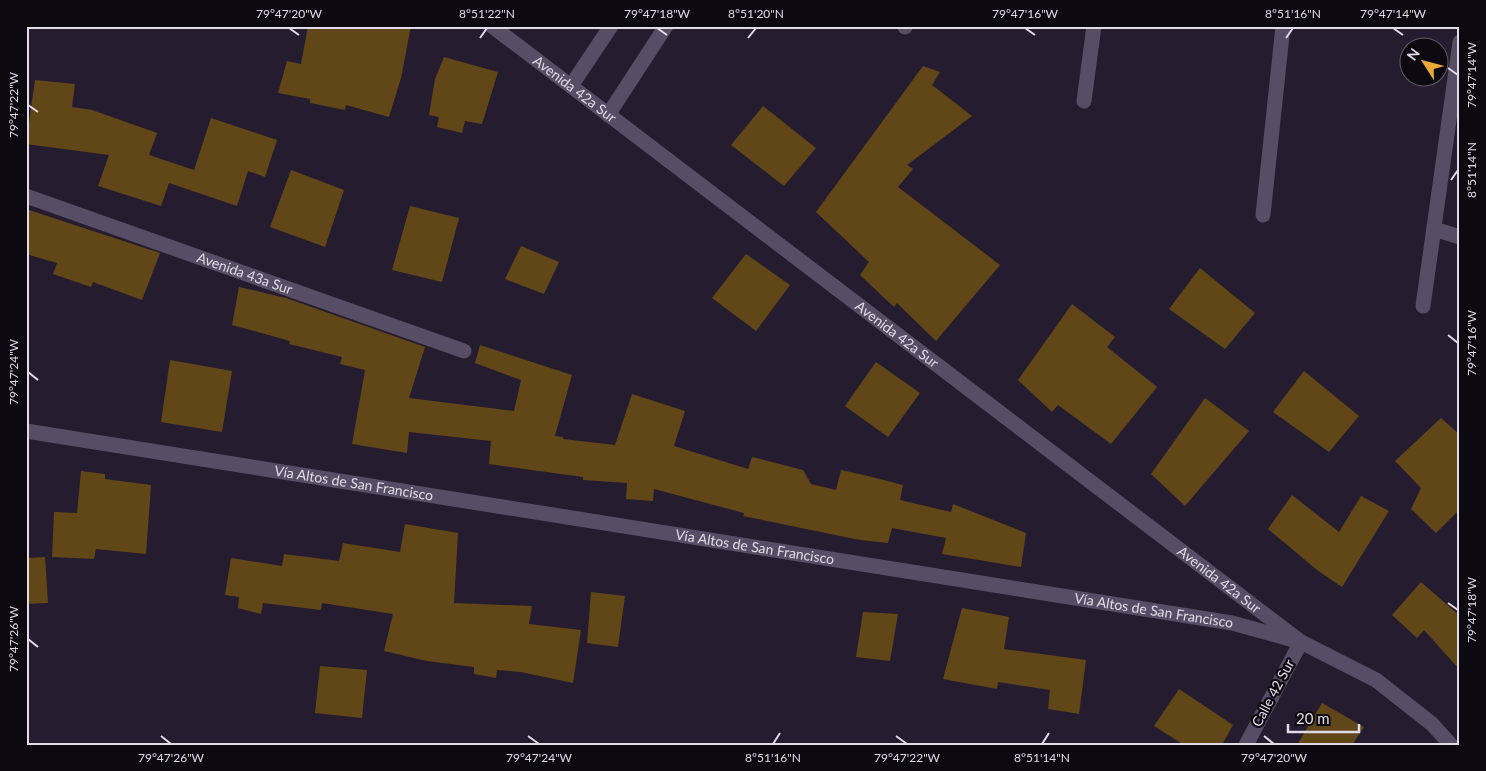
<svg xmlns="http://www.w3.org/2000/svg" width="1486" height="771" font-family="Lato,sans-serif">
  <style>
    .building { fill: #614618 }
    .lines { fill: none; stroke-linecap: round; stroke-linejoin: round }
    .minor { stroke: #574d64; stroke-width: 15 }
    .tertiary { stroke: #574d64; stroke-width: 15 }
    .ticks { fill: none; stroke: #e0dbe7; stroke-width: 2 }
    .labels { text-anchor: middle; stroke-width: 4.5; stroke-linejoin: round; paint-order: stroke }
    .street-label { font-size: 14px; fill: #e0dbe7; stroke: #0d0911 }
    .neatline { fill: none; stroke: #e0dbe7; stroke-width: 2 }
    .ticks-label { font-size: 12px; text-anchor: middle; fill: #e0dbe7 }
  </style>
  <rect width="100%" height="100%" fill="#251d2f"/>
  <!-- building -->
  <g class="building">
    <path d="M308 26H411L401 78 389 117 346 105 345 110 310 103V99L278 93 287 61 301 64Z"/>
    <path d="M444 57 498 72 482 124 465 121 462 133 437 127 439 117 429 115 435 79Z"/>
    <path d="M923 66 940 72 932 85 972 116 907 165 913 169 898 187 1000 265 936 341 897 303 894 307 860 275 869 262 816 212Z"/>
    <path d="M35 80 75 84 72 107 92 110 157 133 149 155 194 170 211 118 277 140 265 177 248 171 237 206 169 183 161 206 98 186 109 155 26 144Z"/>
    <path d="M763 106 816 148 784 186 731 145Z"/>
    <path d="M291 170 344 190 325 247 270 227Z"/>
    <path d="M410 206 459 218 442 282 392 270Z"/>
    <path d="M26 209 160 253 142 300 93 282 91 287 53 274 57 263 26 254Z"/>
    <path d="M521 246 559 262 544 294 505 279Z"/>
    <path d="M746 254 790 285 756 331 712 298Z"/>
    <path d="M1200 268 1255 313 1225 349 1169 309Z"/>
    <path d="M239 287 286 298 425 347 409 398 514 411 521 380 475 363 480 345 572 375 555 436 563 437V439L615 445 632 394 685 411 674 446 748 469 752 457 803 470 811 484 836 490 841 470 868 476 903 485 900 500 951 512 953 504 1026 533 1021 567 942 554 946 538 892 528 888 543 860 540 743 516 744 513 654 489 653 501 626 499 627 483 583 480V477L489 464 491 441 409 432 407 453 352 444 365 370 340 364 342 357 289 344 290 341 232 325Z"/>
    <path d="M1072 304 1115 337 1107 347 1157 387 1111 444 1058 405 1052 412 1018 380Z"/>
    <path d="M170 360 232 371 222 432 161 422Z"/>
    <path d="M876 362 920 393 888 437 845 406Z"/>
    <path d="M1304 371 1359 416 1329 452 1273 412Z"/>
    <path d="M1205 398 1249 431 1185 506 1151 474Z"/>
    <path d="M1441 418 1460 435V509L1436 533 1411 509 1421 488 1395 461Z"/>
    <path d="M81 471 105 474V479L151 485 146 554 96 549 94 559 52 557 54 512 77 513Z"/>
    <path d="M1292 495 1339 532 1361 496 1389 511 1342 587 1317 570 1268 529Z"/>
    <path d="M405 524 458 533 454 603 532 606 529 624 581 630 573 683 521 672 497 670 496 678 474 674V667L427 661 384 651 393 614 322 603 321 610 263 603 261 614 238 608 239 597 225 595 231 558 282 566 284 554 339 561 343 543 400 552Z"/>
    <path d="M45 557 48 603 26 604V558Z"/>
    <path d="M1421 582 1460 616V670L1424 630 1417 638 1392 615Z"/>
    <path d="M591 592 625 596 618 647 587 643Z"/>
    <path d="M962 608 1009 617 1004 649 1086 660 1079 714 1048 709 1050 690 998 682 997 689 943 679Z"/>
    <path d="M863 612 898 614 890 661 856 657Z"/>
    <path d="M320 666 367 670 362 718 315 713Z"/>
    <path d="M1179 689 1233 725 1222 745H1184L1154 726Z"/>
    <path d="M1322 703 1364 727 1352 745H1297Z"/>
  </g>
  <g class="lines">
    <!-- minor -->
    <g class="minor">
      <path id="s1" d="M492 26 1301 642 1246 745"/>
      <path d="M905 27V26"/>
      <path d="M571 86 611 26"/>
      <path d="M1084 101 1094 26"/>
      <path d="M608 115 666 26"/>
      <path id="s2" d="M26 196 464 351"/>
      <path d="M1263 215 1283 26"/>
      <path d="M1434 229 1460 237"/>
      <path d="M1423 306 1460 42"/>
    </g>
    <!-- tertiary -->
    <path class="tertiary" id="s3" d="M26 431 1232 623 1301 642 1376 680 1432 724 1451 745"/>
  </g>
  <!-- ticks -->
  <path class="ticks" d="M289 28 299 35M657 28 667 35M1025 28 1035 35M1393 28 1403 35M480 38 487 28M748 38 756 28M1286 38 1293 28M1448 68 1458 75M28 105 38 112M1451 180 1458 170M1448 335 1458 343M28 372 38 380M1448 603 1458 610M28 639 38 647M161 736 171 744M528 736 539 744M896 736 907 744M1264 736 1274 744M773 744 780 733M1042 744 1049 733"/>
  <g class="labels">
    <!-- street labels -->
    <g class="street-label">
      <text dy="5" stroke="none"><textPath href="#s1" startOffset="104">Avenida 42a Sur</textPath></text>
      <text dy="5" stroke="none"><textPath href="#s2" startOffset="232">Avenida 43a Sur</textPath></text>
      <text dy="5" stroke="none"><textPath href="#s1" startOffset="509">Avenida 42a Sur</textPath></text>
      <text dy="5" stroke="none"><textPath href="#s3" startOffset="332">Vía Altos de San Francisco</textPath></text>
      <text dy="5" stroke="none"><textPath href="#s3" startOffset="738">Vía Altos de San Francisco</textPath></text>
      <text dy="5" stroke="none"><textPath href="#s1" startOffset="914">Avenida 42a Sur</textPath></text>
      <text dy="5" stroke="none"><textPath href="#s3" startOffset="1142">Vía Altos de San Francisco</textPath></text>
      <text transform="translate(1273 693) rotate(-62)" y="5">Calle 42 Sur</text>
    </g>
  </g>
  <!-- border -->
  <rect width="1486" height="771" fill="none" stroke="#0d0911" stroke-width="55"/>
  <!-- north arrow -->
  <g transform="translate(1424 62) rotate(306)"><circle r="24" fill="#0d0911" stroke="#615d67"/>
  <path d="M0-4L9 19L0 12L-9 19Z" fill="#eaaa38"/>
  <text y="-8" font-size="14" font-weight="bold" text-anchor="middle" fill="#e0dbe7">N</text>
  </g>
  <!-- scale -->
  <path d="M1288 724v8h71v-8" fill="none" stroke="#e0dbe7" stroke-width="2.5"/>
  <text x="1296" y="724" font-size="15" fill="#e0dbe7" stroke="#0d0911" stroke-width="4" paint-order="stroke">20 m</text>
  <rect x="28" y="28" width="1430" height="716" class="neatline"/>
  <g class="ticks-label">
    <text x="289" y="18">79°47'20"W</text>
    <text x="487" y="18">8°51'22"N</text>
    <text x="657" y="18">79°47'18"W</text>
    <text x="756" y="18">8°51'20"N</text>
    <text x="1025" y="18">79°47'16"W</text>
    <text x="1293" y="18">8°51'16"N</text>
    <text x="1393" y="18">79°47'14"W</text>
    <text transform="translate(1472 75) rotate(-90)" y="4">79°47'14"W</text>
    <text transform="translate(14 105) rotate(-90)" y="4">79°47'22"W</text>
    <text transform="translate(1472 170) rotate(-90)" y="4">8°51'14"N</text>
    <text transform="translate(1472 343) rotate(-90)" y="4">79°47'16"W</text>
    <text transform="translate(14 372) rotate(-90)" y="4">79°47'24"W</text>
    <text transform="translate(1472 610) rotate(-90)" y="4">79°47'18"W</text>
    <text transform="translate(14 639) rotate(-90)" y="4">79°47'26"W</text>
    <text x="171" y="762">79°47'26"W</text>
    <text x="539" y="762">79°47'24"W</text>
    <text x="773" y="762">8°51'16"N</text>
    <text x="907" y="762">79°47'22"W</text>
    <text x="1042" y="762">8°51'14"N</text>
    <text x="1274" y="762">79°47'20"W</text>
  </g>
</svg>
